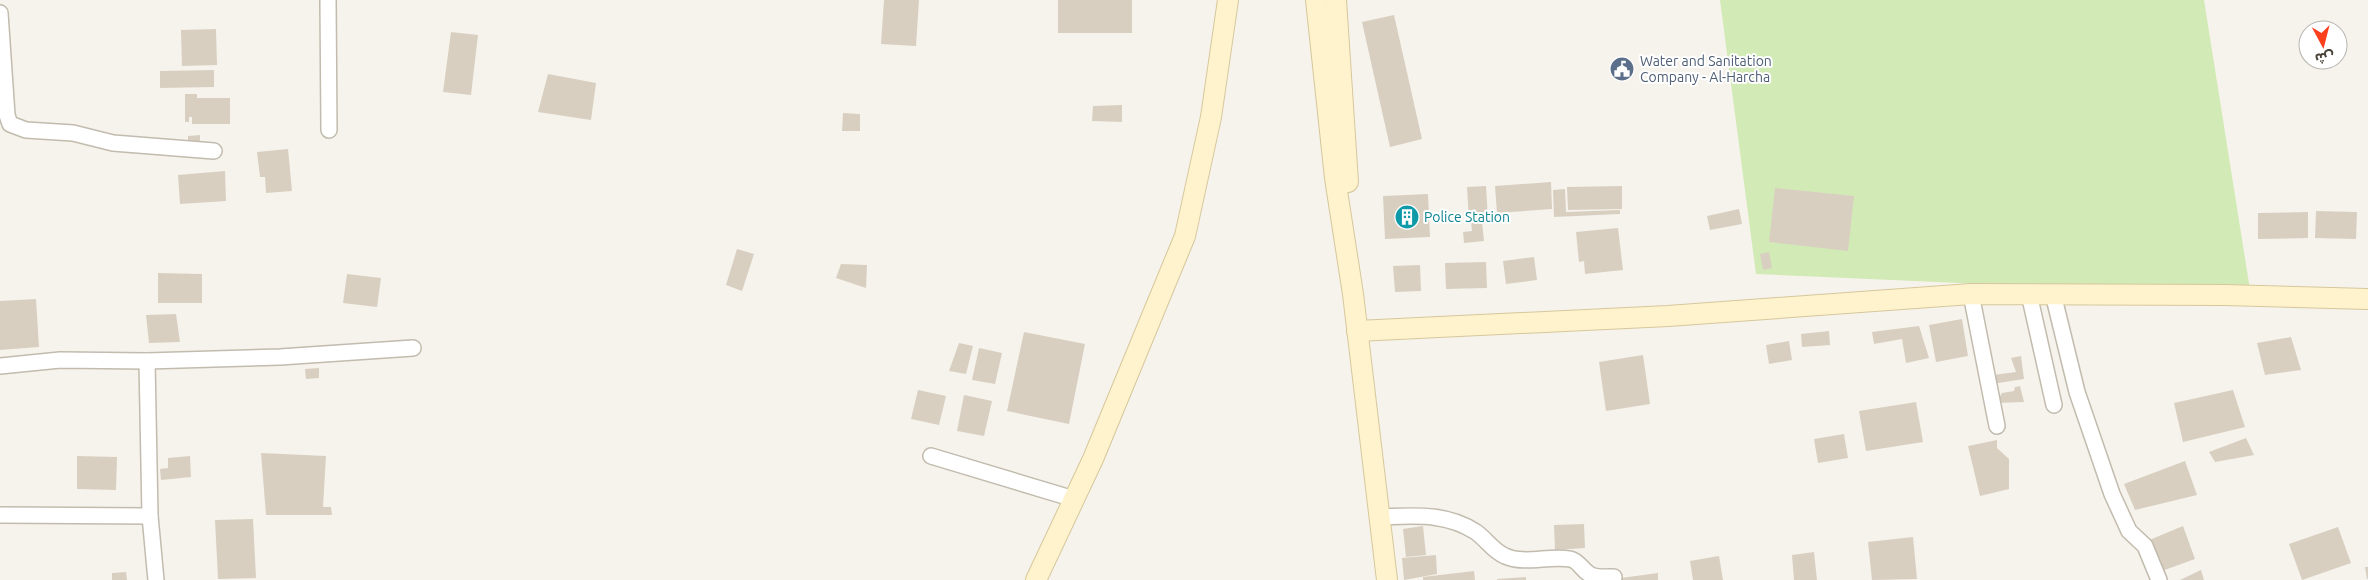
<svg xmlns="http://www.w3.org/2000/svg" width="2368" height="580" font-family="Ubuntu,'Noto Sans Arabic',sans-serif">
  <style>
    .green { fill: #d2eab5 }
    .building { fill: #d8cfc1 }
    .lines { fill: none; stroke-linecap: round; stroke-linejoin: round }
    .street-casing { stroke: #c2bbae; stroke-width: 18 }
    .secondary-casing { stroke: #d6c79b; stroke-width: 22 }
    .street { stroke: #fff; stroke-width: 15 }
    .secondary { stroke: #fff3cd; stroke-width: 20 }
    .labels { text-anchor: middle; stroke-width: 4; stroke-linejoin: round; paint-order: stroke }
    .service-label { font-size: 14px; fill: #4e5e75; stroke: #fff; text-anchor: start }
    .culture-label { font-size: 14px; fill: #0d838f; stroke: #fff; text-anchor: start }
  </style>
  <rect width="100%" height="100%" fill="#f6f3ec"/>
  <!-- green -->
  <path class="green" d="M1720 0H2204L2251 296 1756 274Z"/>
  <!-- building -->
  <g class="building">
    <path d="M884 0H919L916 46 881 44Z"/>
    <rect x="1058" y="0" width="74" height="33"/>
    <path d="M1394 15 1422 139 1390 147 1362 22Z"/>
    <path d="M216 29 217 65 182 66 181 30Z"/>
    <path d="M451 32 478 35 471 95 443 92Z"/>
    <path d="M214 70V87L160 88V71Z"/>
    <path d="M548 74 596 83 591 120 538 112Z"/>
    <path d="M185 94H197V98H230V124H192V117H189V122H185Z"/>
    <path d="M1122 105V122L1092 121 1093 106Z"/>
    <path d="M843 113 860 114V131H842Z"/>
    <path d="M200 135V145H188V136Z"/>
    <path d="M288 149 292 191 266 193 265 177H260L257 152Z"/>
    <path d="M225 171 226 201 180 204 178 175Z"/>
    <path d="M1551 182 1552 209 1497 213 1495 186Z"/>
    <path d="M1486 186 1488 219 1469 221 1467 187Z"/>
    <path d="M1622 186V209L1568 210 1567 187Z"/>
    <path d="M1775 188 1854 196 1848 251 1769 242Z"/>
    <path d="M1565 189 1566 212 1620 210V214L1554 217 1553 190Z"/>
    <path d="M1428 194 1430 237 1385 239 1383 196Z"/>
    <path d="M1739 209 1742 224 1710 230 1707 216Z"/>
    <path d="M2316 211 2357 212 2356 239 2315 238Z"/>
    <path d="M2308 212V238L2258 239V213Z"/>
    <path d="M1482 221 1484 241 1464 243 1463 232 1472 231 1471 222Z"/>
    <path d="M1618 228 1623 270 1585 274 1584 261 1579 262 1576 232Z"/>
    <path d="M737 249 754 254 742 291 726 285Z"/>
    <path d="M1769 252 1772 268 1763 270 1760 254Z"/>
    <path d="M1534 257 1537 280 1506 284 1503 261Z"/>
    <path d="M1486 262 1487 288 1446 289 1445 263Z"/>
    <path d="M841 264 867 265 866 288 836 278Z"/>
    <path d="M1420 265 1421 291 1395 292 1393 266Z"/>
    <path d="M158 273 202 274V303H158Z"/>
    <path d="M347 274 381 278 377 307 343 303Z"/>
    <path d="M36 299 39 347 0 350V301Z"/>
    <path d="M176 314 180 342 149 343 146 315Z"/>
    <path d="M1962 319 1968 356 1936 362 1929 325Z"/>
    <path d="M1919 326 1929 358 1906 363 1902 339 1874 344 1872 332Z"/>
    <path d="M1829 331 1830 345 1802 347 1801 334Z"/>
    <path d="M1024 332 1085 344 1069 424 1007 411Z"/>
    <path d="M2291 337 2301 370 2265 375 2257 343Z"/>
    <path d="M1789 341 1792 360 1769 364 1766 345Z"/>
    <path d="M959 343 973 346 966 374 949 371Z"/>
    <path d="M979 348 1002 353 995 384 972 380Z"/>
    <path d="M1643 355 1650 404 1606 411 1599 362Z"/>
    <path d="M2021 356 2024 379 1992 384 1993 375 2016 372 2011 358Z"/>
    <path d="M319 368V378L306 379 305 369Z"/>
    <path d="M2020 386 2024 402 1996 403 2002 393 2014 391 2015 387Z"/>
    <path d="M918 390 946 396 939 425 911 419Z"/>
    <path d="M2233 390 2245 427 2183 442 2174 403Z"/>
    <path d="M964 395 992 401 984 436 957 431Z"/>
    <path d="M1916 402 1923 442 1866 451 1859 411Z"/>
    <path d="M1844 434 1848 458 1818 463 1814 439Z"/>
    <path d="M2246 438 2254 455 2215 462 2209 452Z"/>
    <path d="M1997 440V448L2009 459V489L1980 496 1968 446Z"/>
    <path d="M261 453 326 456 323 507H331L332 515H266Z"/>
    <path d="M77 456 117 457 116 490 77 489Z"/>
    <path d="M190 456 191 477 161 480 160 469 168 468V458Z"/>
    <path d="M2185 461 2197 495 2135 510 2124 484Z"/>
    <path d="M253 519 256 578 218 579 215 520Z"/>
    <path d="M1584 524 1585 548 1555 550 1554 525Z"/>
    <path d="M1423 526 1426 555 1406 557 1403 529Z"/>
    <path d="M2183 526 2195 559 2159 572 2147 541Z"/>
    <path d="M2338 527 2351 563 2302 580 2289 544Z"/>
    <path d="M1913 537 1917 579 1872 580 1868 542Z"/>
    <path d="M1814 552 1817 580H1794L1792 555Z"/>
    <path d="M1436 555 1437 574 1404 580 1402 558Z"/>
    <path d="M1719 556 1723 580H1693L1690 561Z"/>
    <path d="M2365 567H2368V579H2367Z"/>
    <path d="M2201 570 2204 580H2180Z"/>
    <path d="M1474 571 1475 580H1423V577Z"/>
    <path d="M126 572 127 580H112V573Z"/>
    <path d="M1658 573V580H1621V578Z"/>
    <path d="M1526 577V580H1497V579Z"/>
  </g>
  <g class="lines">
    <defs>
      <g id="street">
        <path d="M328 0 329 130"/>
        <path d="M0 13 7 115 10 124 26 130 73 133 113 143 214 151"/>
        <path d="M1971 294 1997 426"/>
        <path d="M2029 294 2054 405"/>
        <path d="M2053 294 2077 392 2112 494 2129 531 2145 546 2159 580"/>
        <path d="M147 361 150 516 156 580"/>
        <path d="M0 366 60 360 147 361 280 357 413 348"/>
        <path d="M931 456 1074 499"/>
        <path d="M0 515 150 516"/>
        <path d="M1379 517C1414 516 1445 512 1476 532 1486 539 1493 551 1505 556 1525 565 1549 555 1570 559 1580 561 1582 571 1591 575 1597 578 1606 577 1614 577"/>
      </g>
      <g id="secondary">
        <path d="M1316 0 1335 178 1353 294 1387 580"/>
        <path d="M1336 0 1348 182"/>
        <path d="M1357 331 1668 316 1971 294 2225 295 2368 299"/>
        <path d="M1036 580 1093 459 1185 236 1211 117 1228 0"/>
      </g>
    </defs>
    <!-- street casing -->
    <use href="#street" class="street-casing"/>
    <!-- secondary casing -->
    <use href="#secondary" class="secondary-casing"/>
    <!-- street -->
    <use href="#street" class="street"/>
    <!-- secondary -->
    <use href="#secondary" class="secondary"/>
  </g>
  <!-- icons -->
  <defs>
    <symbol id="civic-disc" viewBox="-11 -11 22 22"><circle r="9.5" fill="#5c6f8a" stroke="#fff"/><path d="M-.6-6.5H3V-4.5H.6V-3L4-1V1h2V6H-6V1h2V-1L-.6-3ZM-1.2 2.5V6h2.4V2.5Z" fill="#fff"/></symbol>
    <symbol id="building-disc" viewBox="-11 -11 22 22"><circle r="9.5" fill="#0f9aa8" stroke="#fff"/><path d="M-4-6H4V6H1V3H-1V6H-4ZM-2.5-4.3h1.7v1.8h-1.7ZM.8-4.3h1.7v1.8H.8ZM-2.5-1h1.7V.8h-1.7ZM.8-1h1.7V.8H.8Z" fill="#fff"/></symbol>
  </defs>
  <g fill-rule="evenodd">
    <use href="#civic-disc" x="1608" y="55" width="28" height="28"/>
    <use href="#building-disc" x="1393" y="203" width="28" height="28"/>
  </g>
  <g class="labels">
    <!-- service labels -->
    <g class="service-label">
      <text x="1640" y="66">Water and Sanitation<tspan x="1640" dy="16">Company - Al-Harcha</tspan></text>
    </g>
    <!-- culture labels -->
    <g class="culture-label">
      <text x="1424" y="222">Police Station</text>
    </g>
  </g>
  <!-- north arrow -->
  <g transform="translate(2323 45) rotate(173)"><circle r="24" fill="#ffffff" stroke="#b7b4b0"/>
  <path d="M0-4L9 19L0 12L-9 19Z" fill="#fc3f1d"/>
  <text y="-8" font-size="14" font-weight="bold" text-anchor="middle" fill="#4b4439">ش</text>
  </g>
</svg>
